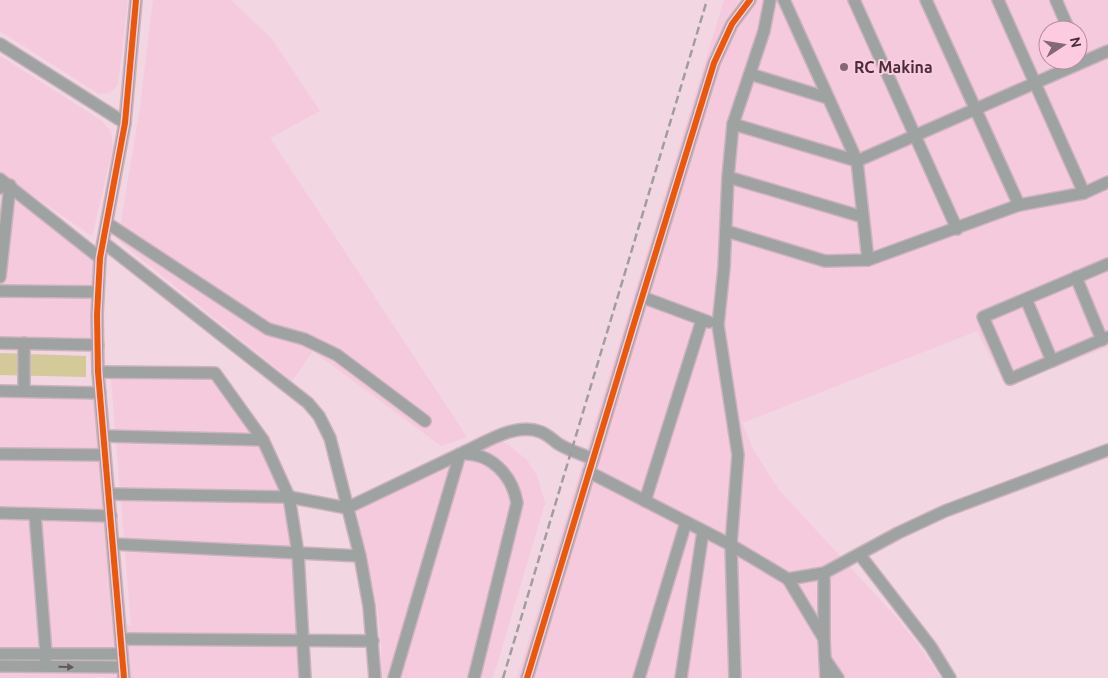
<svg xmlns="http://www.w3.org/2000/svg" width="1108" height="678" font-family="Ubuntu,sans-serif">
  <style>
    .built { fill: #f5cadc; fill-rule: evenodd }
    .green { fill: #d3c999 }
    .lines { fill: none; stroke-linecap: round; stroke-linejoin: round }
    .minor-casing { stroke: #cab3be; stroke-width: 14 }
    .minor { stroke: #9ea2a1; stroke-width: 11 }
    .rail { stroke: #a19d9f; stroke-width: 2.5; stroke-dasharray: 8 4; stroke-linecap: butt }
    .cycleway-casing { stroke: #fdcbe0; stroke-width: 9 }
    .cycleway { stroke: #e8590c; stroke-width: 6 }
    .oneway { fill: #65575d }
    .poi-dot { fill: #836974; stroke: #fdcbe0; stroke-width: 2 }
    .labels { text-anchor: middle; stroke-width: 4; stroke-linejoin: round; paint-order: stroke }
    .poi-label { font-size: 16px; font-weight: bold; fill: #472e39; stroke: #fdcbe0; text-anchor: start }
  </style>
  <rect width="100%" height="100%" fill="#f2d6e2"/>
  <!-- built -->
  <g class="built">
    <path d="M0 0H128L118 85 110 93 99 94 0 31Z"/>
    <path d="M153 0H231L272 39 320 111 270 138 467 437 441 446 313 351 292 381 118 240 140 107Z"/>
    <path d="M724 0H1108V347L1006 387 977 331 742 423 754 451 779 490 897 618 923 651 940 678H517ZM1048 30H1078V60H1048Z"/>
    <path d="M0 56 102 121 111 132 113 148 92 236 0 173Z"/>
    <path d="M0 190 96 259 91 338 0 336Z"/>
    <path d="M110 367 223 375 293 491 303 678H0V393L95 396 112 625H131Z"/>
    <path d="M484 434 507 444 527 460 537 476 545 503 493 678H381V645L378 612 354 497Z"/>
  </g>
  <!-- green -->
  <path class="green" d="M0 353 86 356V377L0 375Z"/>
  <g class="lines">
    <defs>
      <g id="minor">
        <path d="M784 0 857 161 868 260"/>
        <path d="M854 0 957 229"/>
        <path d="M926 0 1019 205"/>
        <path d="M998 0 1084 193"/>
        <path d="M1056 0 1069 30"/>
        <path d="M0 44 125 123"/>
        <path d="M1078 50 1083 61"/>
        <path d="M750 74 828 98"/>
        <path d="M733 124 857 161 1108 51"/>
        <path d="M728 177 863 217"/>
        <path d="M0 179 100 258"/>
        <path d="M0 188 10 185 0 277"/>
        <path d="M107 223 268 329 304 339 337 355 425 421"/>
        <path d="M726 231 825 261 868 260 1019 205 1084 193 1108 182"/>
        <path d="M103 242 308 403 319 416 330 438 360 556 369 606 375 678"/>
        <path d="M1108 264 983 317 1010 379 1108 337"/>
        <path d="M1076 277 1102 340"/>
        <path d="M0 291 98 292"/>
        <path d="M642 297 709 322"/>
        <path d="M1026 299 1052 361"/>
        <path d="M0 343 98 345"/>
        <path d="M98 372 215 373 263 440 289 497 298 553 305 678"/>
        <path d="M0 391 100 393"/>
        <path d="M24 391V343"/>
        <path d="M104 436 263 440"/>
        <path d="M464 452C487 442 515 422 541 432 548 435 552 439 557 443 567 450 582 454 593 459"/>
        <path d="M0 454 105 455"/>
        <path d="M589 472 731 545 788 579 824 639 826 678"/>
        <path d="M109 494 289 497 347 508 460 454C490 452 512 474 517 503L474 678"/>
        <path d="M645 501 702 320"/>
        <path d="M0 513 111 516"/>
        <path d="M35 514 46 654 45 666"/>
        <path d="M113 544 360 556"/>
        <path d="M860 555 931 647 950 678"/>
        <path d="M824 573V638"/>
        <path d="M788 579 824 573 898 533 945 511 1108 450"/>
        <path d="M121 639 373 641"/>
        <path d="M0 654H122"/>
        <path d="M825 659 838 678"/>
        <path d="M0 666 123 667"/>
        <path d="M124 678 98 372 97 315 100 258 125 123 136 0"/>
        <path d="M394 678 460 454"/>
        <path d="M527 678 636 317 714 63 732 24 750 0"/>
        <path d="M639 678 686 522"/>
        <path d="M681 678 703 531"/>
        <path d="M735 678 731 545 738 455 718 325 724 268 728 177 733 124 764 31 770 0"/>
      </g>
    </defs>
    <!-- minor casing -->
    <use href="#minor" class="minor-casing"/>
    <!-- minor -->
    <use href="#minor" class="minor"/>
    <!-- rail -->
    <path class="rail" d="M503 678 707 0"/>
    <defs>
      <g id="cycleway">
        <path d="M124 678 98 372 97 315 100 258 125 123 136 0"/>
        <path d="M527 678 636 317 714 63 732 24 750 0"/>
      </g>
    </defs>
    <!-- cycleway casing -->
    <use href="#cycleway" class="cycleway-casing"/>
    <!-- cycleway -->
    <use href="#cycleway" class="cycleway"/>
  </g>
  <!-- one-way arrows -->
  <defs><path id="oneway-solid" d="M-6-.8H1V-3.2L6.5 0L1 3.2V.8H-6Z" transform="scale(1.25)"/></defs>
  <use class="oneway" href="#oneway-solid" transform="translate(66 667) rotate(1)"/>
  <!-- markers -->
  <circle class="poi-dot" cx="844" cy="67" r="5"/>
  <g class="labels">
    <!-- poi labels -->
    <g class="poi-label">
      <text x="854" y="73">RC Makina</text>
    </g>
  </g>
  <!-- north arrow -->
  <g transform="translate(1063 45) rotate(78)"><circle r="24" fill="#fdcbe0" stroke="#b48c9d"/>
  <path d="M0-4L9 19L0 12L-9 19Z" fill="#836974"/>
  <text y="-8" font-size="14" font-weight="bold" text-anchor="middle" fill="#472e39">N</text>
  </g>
</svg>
